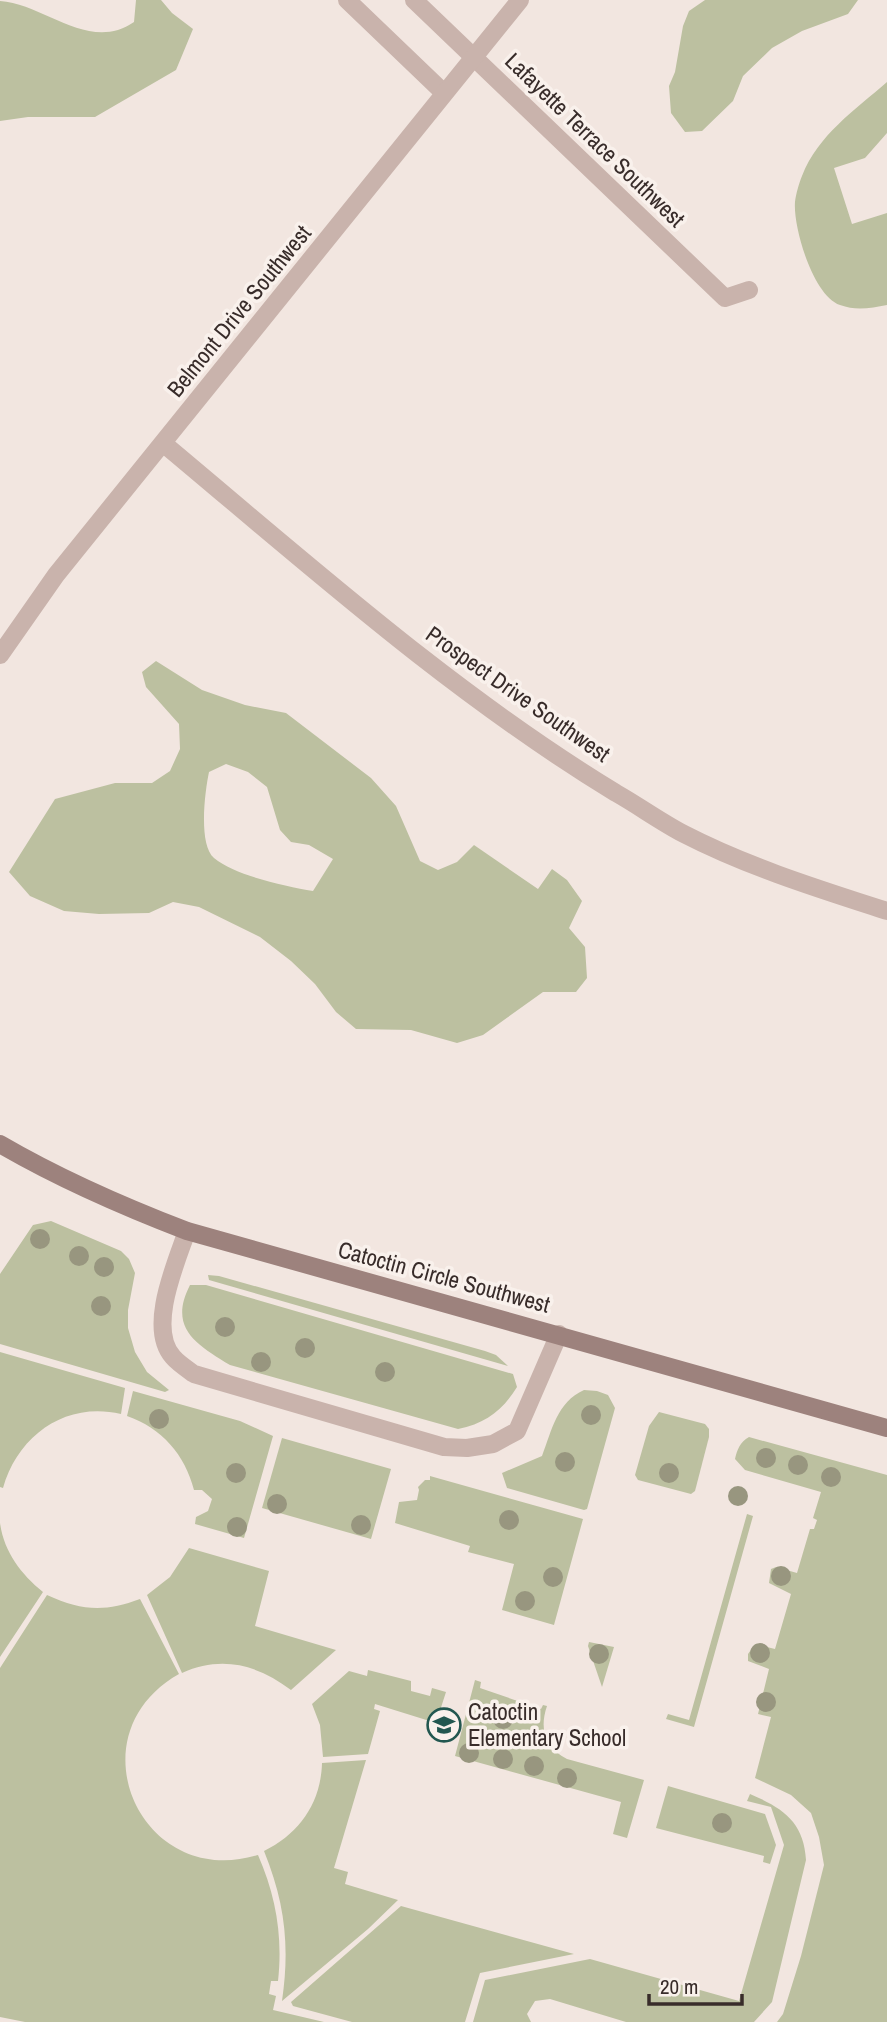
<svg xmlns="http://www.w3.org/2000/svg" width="887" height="2022" font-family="'Archivo Narrow',sans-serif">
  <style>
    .green { fill: #bcc0a0; fill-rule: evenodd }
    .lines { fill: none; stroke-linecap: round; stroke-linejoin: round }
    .service { stroke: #c9b3ac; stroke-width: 18 }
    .minor { stroke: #c9b3ac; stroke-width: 18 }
    .secondary { stroke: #9d827d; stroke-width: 18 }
    .tree { fill: #98967f }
    .labels { text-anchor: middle; stroke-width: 7; stroke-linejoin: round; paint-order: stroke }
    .street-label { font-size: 23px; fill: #382c2a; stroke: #f9f1ec }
    .poi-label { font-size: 23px; fill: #382c2a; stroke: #f9f1ec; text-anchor: start }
  </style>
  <rect width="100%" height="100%" fill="#f2e6e0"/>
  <!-- green -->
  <g class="green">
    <path d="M136 0H161L172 13 193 29 176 70 95 117H28L0 121V1C45 4 89 53 134 22Z"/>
    <path d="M705 0H858L848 14 802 31 772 48 743 76 733 101 702 131 685 132 671 113 669 86 675 72 683 26 689 11Z"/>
    <path d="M887 82V133L865 158 834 168 852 224 887 213V305C871 308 856 311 840 305 813 296 793 227 795 202 796 194 799 183 802 176 818 135 855 110 887 82Z"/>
    <path d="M156 661 202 690 245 705 286 713 371 778 396 806 420 861 438 870 457 862 474 845 538 889 552 869 567 880 582 901 569 928 585 947 587 978 576 992H543L483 1035 457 1043 411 1030 356 1029 336 1012 315 984 291 961 260 937 199 907 173 902 149 913 99 914 64 911 30 896 9 872 55 799 115 783H152L170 771 180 749 179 724 146 687 142 672ZM226 764 248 772 267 787 280 830 291 842 309 845 333 859 313 891C285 886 236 876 214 858 198 844 205 791 209 772Z"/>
    <path d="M51 1221 121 1251 129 1259 135 1273 128 1310V1328L135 1352 147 1372 169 1390 165 1392 0 1344V1274L33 1225Z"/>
    <path d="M208 1275 219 1276 485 1351 496 1355 508 1366 209 1280Z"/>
    <path d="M190 1285H206L513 1374 517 1387C502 1411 486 1423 458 1429L230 1365C196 1344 168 1328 190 1285Z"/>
    <path d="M0 1352 125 1388 121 1414C66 1401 18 1435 3 1488L0 1487Z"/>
    <path d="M584 1390 597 1391 608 1395 615 1408 587 1509 584 1510 507 1488 502 1473 542 1456C552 1430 557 1402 584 1390Z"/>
    <path d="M133 1391 240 1421 273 1436 244 1538 195 1524 196 1517 208 1511 212 1499 202 1490H194C185 1455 162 1428 127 1416Z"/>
    <path d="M659 1412 705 1424 709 1429V1437L695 1491 691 1494 638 1480 635 1475 649 1426Z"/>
    <path d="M749 1437 887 1475V2022H777L783 2014 801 1956 824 1865 819 1837 811 1813 791 1795 755 1778 771 1717 758 1714 769 1669 748 1661V1654L755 1644 775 1649 791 1594 769 1583 771 1569 776 1567 797 1573 810 1529H814L817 1520 813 1518 821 1492 745 1470 735 1459C737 1450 740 1442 749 1437Z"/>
    <path d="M282 1438 391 1469 371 1539 262 1508Z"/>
    <path d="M430 1476 583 1519 554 1625 502 1610 514 1564 468 1552 470 1546 395 1523 399 1502 417 1500 419 1490 418 1487 425 1480H430Z"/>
    <path d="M747 1514 753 1516 694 1727 666 1719 668 1714 689 1720Z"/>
    <path d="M0 1523C4 1552 21 1574 43 1592L0 1657Z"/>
    <path d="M189 1548 269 1571 255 1626 336 1650 291 1690C258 1665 222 1655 182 1673L147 1595 170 1577Z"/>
    <path d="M47 1595C82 1611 105 1612 140 1599L179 1674C71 1735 141 1891 258 1855 276 1896 283 1937 278 1981H271L269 1994 276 1996 273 2010 324 2022H25L0 2017V1668Z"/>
    <path d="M589 1642 614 1647 602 1687 588 1646Z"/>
    <path d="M368 1670 411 1681V1691L430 1696 432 1688 446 1692 436 1723 375 1704 374 1709 380 1711 368 1754 323 1757 320 1725 312 1704 349 1671 367 1676Z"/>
    <path d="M475 1680 481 1682 480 1688 541 1709 543 1705 547 1706C539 1729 545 1748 567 1759L644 1780 627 1838 613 1834 621 1802 455 1756Z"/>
    <path d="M366 1760 334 1868 348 1872 345 1884 398 1900 368 1929 282 2001C290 1946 285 1903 264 1851 299 1834 321 1803 322 1763Z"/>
    <path d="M668 1786 765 1814 776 1845 770 1864 763 1862 764 1856 656 1828Z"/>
    <path d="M750 1794C783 1808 804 1822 806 1860L772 2002 754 2022H626L550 1999 535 2001 527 2014 531 2022H473L485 1980 590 1959 739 2001 784 1845 771 1807 747 1801Z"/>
    <path d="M401 1906 574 1954 480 1973 465 2022H352L293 2006 291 2002Z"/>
  </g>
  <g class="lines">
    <!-- service -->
    <path class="service" d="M187 1231C176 1263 147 1328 173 1357 178 1363 187 1369 194 1374L444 1447 467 1448 493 1444 517 1431 559 1334"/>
    <!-- minor -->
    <g class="minor">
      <path d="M347 0 444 93"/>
      <path d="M414 0 725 298 749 290"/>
      <path d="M164 444C310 566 453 694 616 793 639 806 661 822 684 834 748 867 819 889 887 911"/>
      <path d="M0 655 56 575 520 0"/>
    </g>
    <!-- secondary -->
    <path class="secondary" d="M0 1144C60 1179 122 1206 187 1231L887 1428"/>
  </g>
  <!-- trees -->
  <g class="tree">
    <circle cx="40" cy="1239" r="10"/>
    <circle cx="79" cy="1256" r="10"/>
    <circle cx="104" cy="1267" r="10"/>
    <circle cx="101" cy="1306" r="10"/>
    <circle cx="225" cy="1327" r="10"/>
    <circle cx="305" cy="1348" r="10"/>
    <circle cx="261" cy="1362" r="10"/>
    <circle cx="385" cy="1372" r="10"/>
    <circle cx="591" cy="1415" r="10"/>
    <circle cx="159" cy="1419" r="10"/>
    <circle cx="766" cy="1458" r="10"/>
    <circle cx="565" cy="1462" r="10"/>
    <circle cx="798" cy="1465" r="10"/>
    <circle cx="236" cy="1473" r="10"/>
    <circle cx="669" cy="1473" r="10"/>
    <circle cx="831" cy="1477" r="10"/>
    <circle cx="738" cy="1496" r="10"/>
    <circle cx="277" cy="1504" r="10"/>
    <circle cx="509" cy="1520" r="10"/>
    <circle cx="361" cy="1525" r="10"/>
    <circle cx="237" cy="1527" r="10"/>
    <circle cx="781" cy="1576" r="10"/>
    <circle cx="553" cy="1577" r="10"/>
    <circle cx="525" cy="1601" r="10"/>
    <circle cx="760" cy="1653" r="10"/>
    <circle cx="599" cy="1654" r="10"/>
    <circle cx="766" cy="1702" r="10"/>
    <circle cx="503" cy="1719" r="10"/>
    <circle cx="469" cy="1753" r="10"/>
    <circle cx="503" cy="1759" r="10"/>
    <circle cx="534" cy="1766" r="10"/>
    <circle cx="567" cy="1778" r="10"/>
    <circle cx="722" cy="1823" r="10"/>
  </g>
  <!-- icons -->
  <defs>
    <symbol id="school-ring" viewBox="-11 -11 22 22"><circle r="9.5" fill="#f9f1ec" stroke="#225750" stroke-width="1.5"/><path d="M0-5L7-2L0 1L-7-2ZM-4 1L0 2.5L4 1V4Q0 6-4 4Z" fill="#225750"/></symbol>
  </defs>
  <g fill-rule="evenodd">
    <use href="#school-ring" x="425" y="1706" width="38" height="38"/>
  </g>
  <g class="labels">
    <!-- street labels -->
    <g class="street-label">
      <text transform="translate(595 140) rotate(44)" y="8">Lafayette Terrace Southwest</text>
      <text transform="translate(239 311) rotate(-51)" y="8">Belmont Drive Southwest</text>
      <text transform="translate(518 694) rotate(35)" y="8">Prospect Drive Southwest</text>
      <text transform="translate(444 1277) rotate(15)" y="8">Catoctin Circle Southwest</text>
    </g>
    <!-- poi labels -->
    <g class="poi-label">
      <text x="468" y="1720">Catoctin<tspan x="468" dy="26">Elementary School</tspan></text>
    </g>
  </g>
  <!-- scale -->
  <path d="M649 1994v10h93v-10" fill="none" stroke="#382c2a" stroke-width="3.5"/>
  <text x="660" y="1994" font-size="21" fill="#382c2a" stroke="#f9f1ec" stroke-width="5" paint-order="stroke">20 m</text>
</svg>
